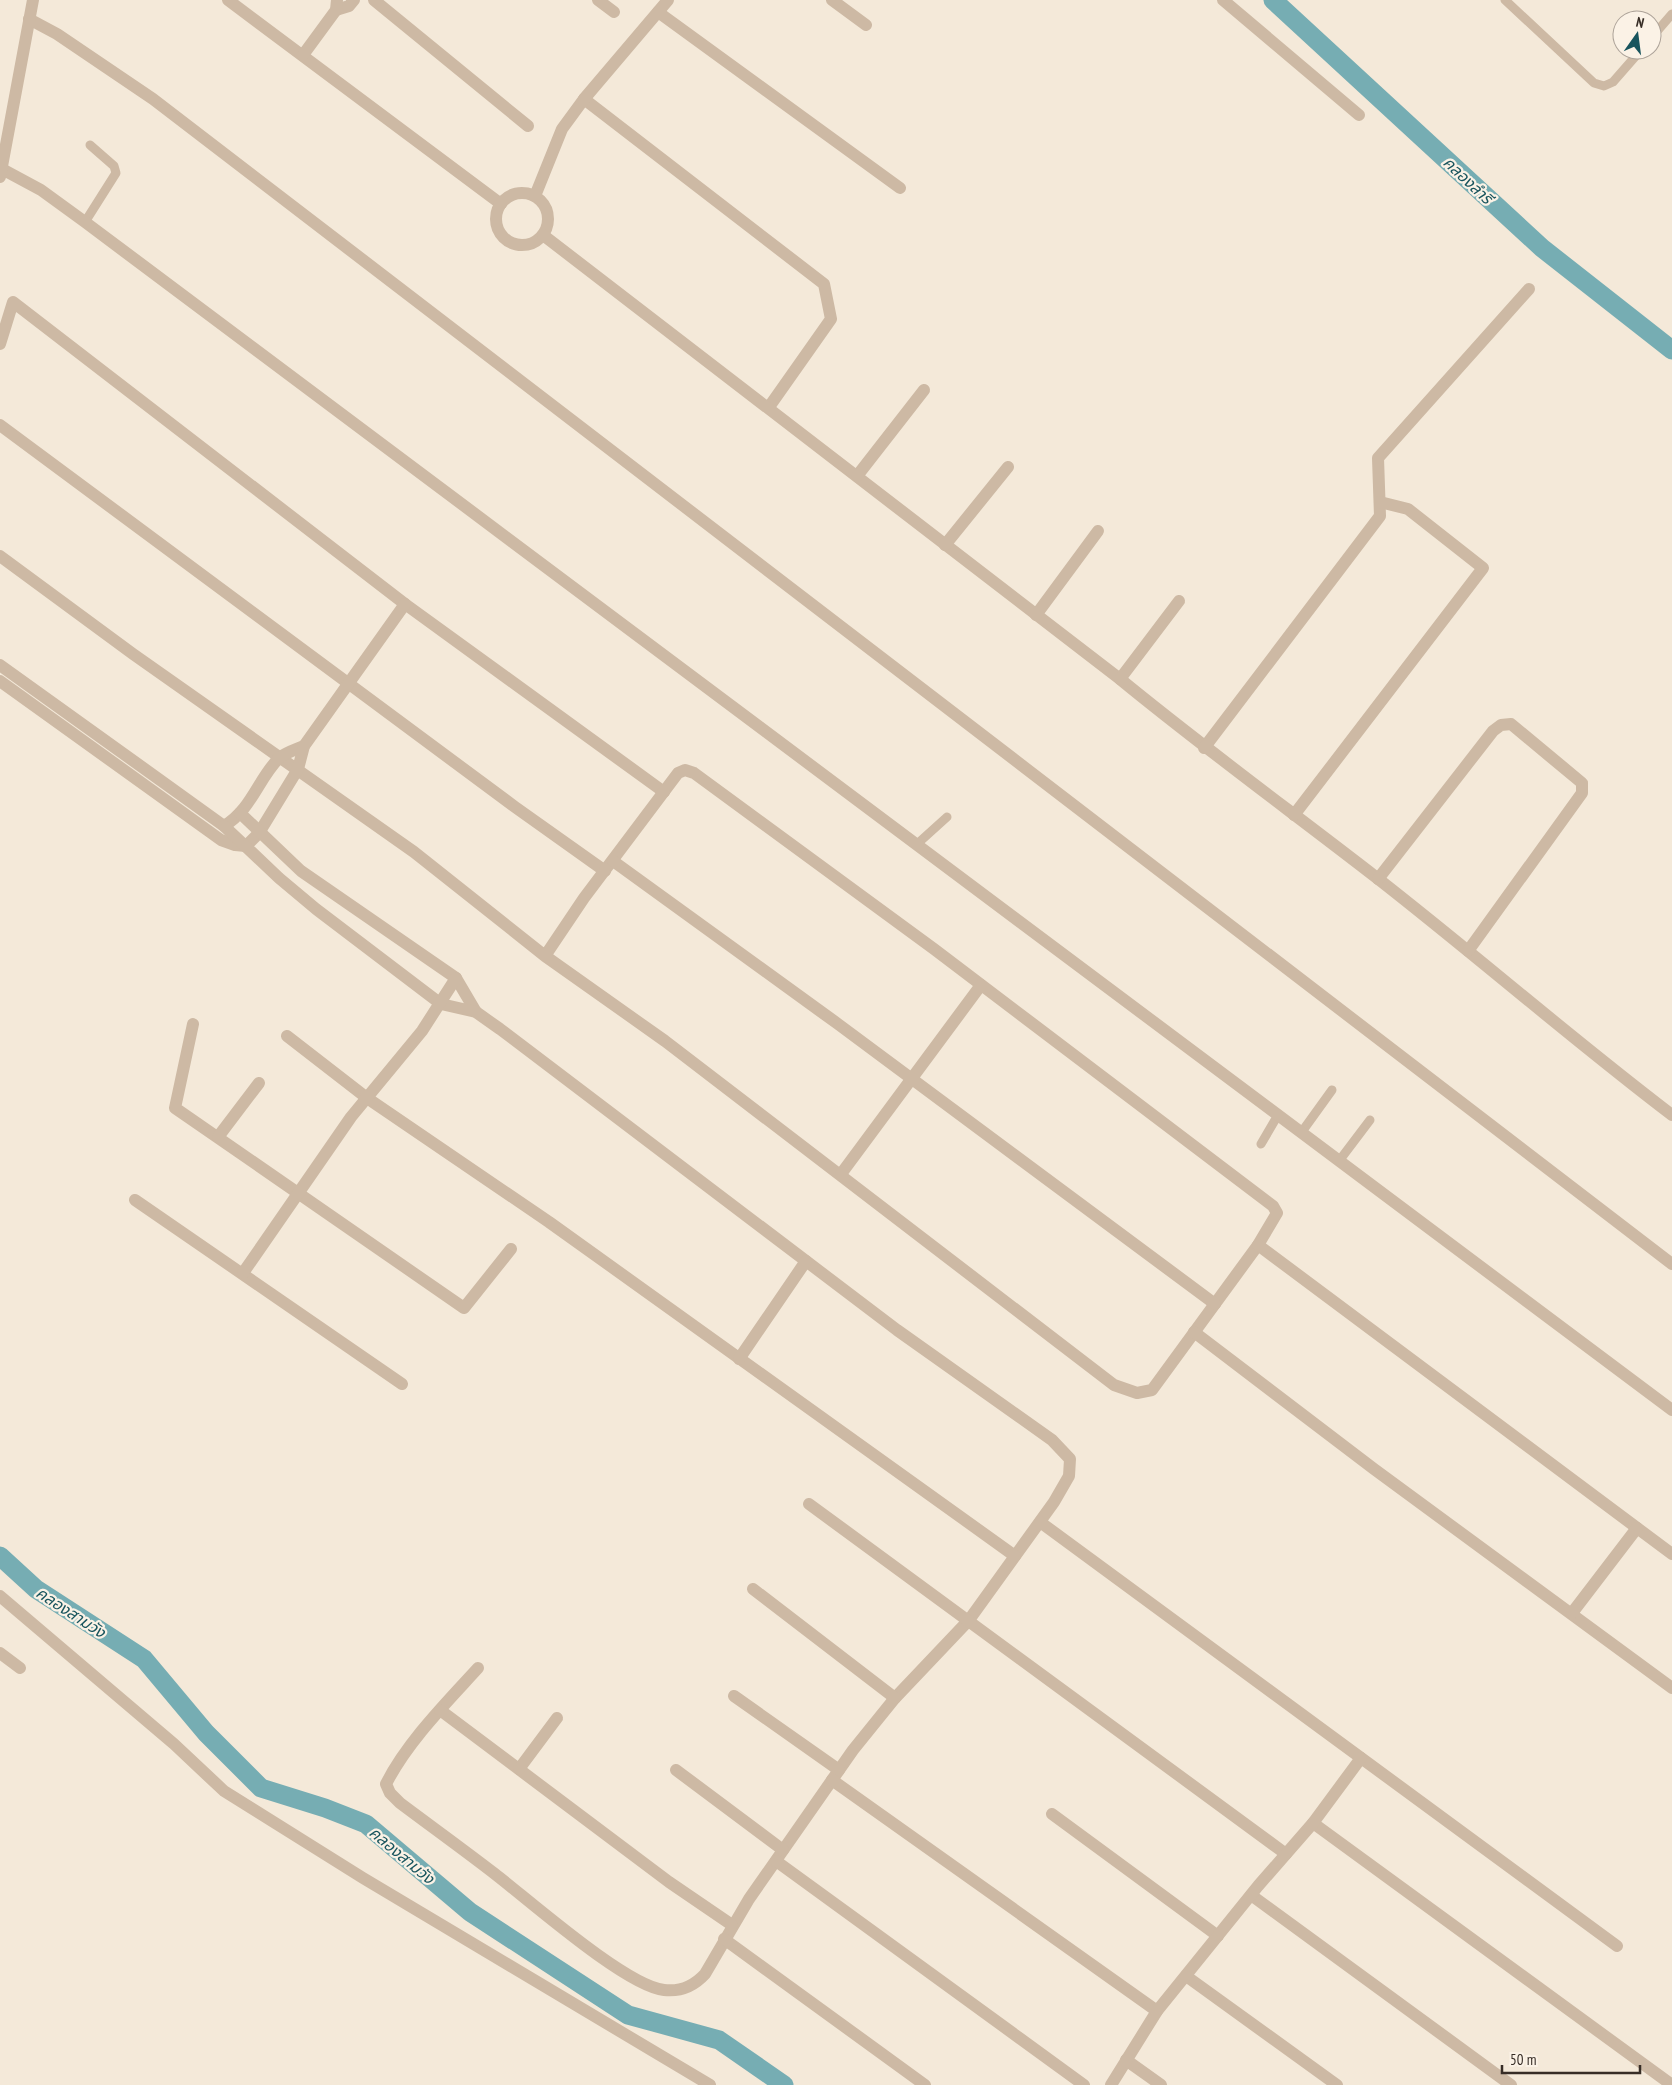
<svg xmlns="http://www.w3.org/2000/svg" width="1672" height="2085" font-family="'PT Sans Narrow','Noto Sans Thai',sans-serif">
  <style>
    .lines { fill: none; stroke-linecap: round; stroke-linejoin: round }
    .canal { stroke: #76adb3; stroke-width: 19 }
    .lane { stroke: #cdb9a4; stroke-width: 9 }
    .street { stroke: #cdb9a4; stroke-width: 12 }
    .labels { text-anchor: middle; stroke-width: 4.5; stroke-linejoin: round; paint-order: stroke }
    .water-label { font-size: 16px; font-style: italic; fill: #18545d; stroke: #fbf2e6 }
  </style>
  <rect width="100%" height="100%" fill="#f4e9d9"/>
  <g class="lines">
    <!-- canal -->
    <g class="canal">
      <path d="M1273 0 1542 248 1672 350"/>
      <path d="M0 1556 36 1589 144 1659 206 1733 261 1788 325 1808 366 1824 470 1912 628 2015 719 2040 784 2085"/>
    </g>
    <!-- lane -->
    <g class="lane">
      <path d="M1505 0 1594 83 1604 86 1613 82 1641 50"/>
      <path d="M1652 37 1672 14"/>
      <path d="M85 222 116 173 114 166 90 145"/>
      <path d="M916 845 947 817"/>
      <path d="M1301 1133 1332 1090"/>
      <path d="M1261 1144 1278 1115"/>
      <path d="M1339 1161 1370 1120"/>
    </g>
    <!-- street -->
    <g class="street">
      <path d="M228 0 501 204"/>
      <path d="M374 0 528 126"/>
      <path d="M598 0 614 12"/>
      <path d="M832 0 866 25"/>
      <path d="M1223 0 1359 115"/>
      <path d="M336 10 349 6 354 0"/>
      <path d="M658 12 900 188"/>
      <path d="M29 19 57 34 153 99 1672 1264"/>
      <path d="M303 55 336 10 337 0"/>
      <path d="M584 99 824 284 831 319 769 407"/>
      <path d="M2 169 41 190 85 222 1672 1410"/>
      <path d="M0 177 33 0"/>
      <circle cx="522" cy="219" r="26"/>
      <path d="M535 196 562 129 584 99 668 0"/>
      <path d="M543 235 1120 679C1204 748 1292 812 1377 878 1477 956 1572 1039 1672 1115"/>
      <path d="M0 344 13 302 405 604 664 792"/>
      <path d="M0 425 515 807 605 871"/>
      <path d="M857 476 924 390"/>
      <path d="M945 545 1008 467"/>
      <path d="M0 556 133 654 414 852 545 956 665 1041 1114 1385 1137 1393 1152 1390 1258 1245 1277 1213 1273 1206 934 949 694 773 685 770 678 773 584 898 545 956"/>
      <path d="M1036 615 1098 531"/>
      <path d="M0 665 224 826C252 809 258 779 279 758 285 753 297 749 304 746"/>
      <path d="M1120 679 1179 601"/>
      <path d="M0 681 221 840 235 845 246 846 259 833 298 769 304 746 405 604"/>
      <path d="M1204 748 1380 516 1378 458 1529 289"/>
      <path d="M240 813 301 871 456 978 476 1012"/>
      <path d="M1294 815 1483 568 1408 509 1380 502"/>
      <path d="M224 826 279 878 316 909 441 1004 476 1012 500 1029 897 1330 1052 1440 1070 1459 1069 1476 1054 1502 969 1620 895 1698 853 1750 749 1899 705 1974C694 1986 681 1992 664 1990 626 1986 530 1901 495 1874 464 1850 432 1827 400 1803L390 1793 386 1784C407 1742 447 1702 478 1668"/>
      <path d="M613 861 838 1024 1215 1304"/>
      <path d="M1378 879 1493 731 1501 725 1511 724 1582 783V793L1468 951"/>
      <path d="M193 1024 175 1108 464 1308 511 1249"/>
      <path d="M287 1036 367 1098 549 1222 1015 1556"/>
      <path d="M218 1137 259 1083"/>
      <path d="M841 1174 981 985"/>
      <path d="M135 1200 402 1384"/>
      <path d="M1258 1245 1672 1554"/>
      <path d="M243 1273 351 1117 422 1031 456 978"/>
      <path d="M1194 1332 1374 1469 1672 1688"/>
      <path d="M739 1359 806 1261"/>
      <path d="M809 1504 1286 1854"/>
      <path d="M1040 1522 1617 1946"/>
      <path d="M753 1589 895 1698"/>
      <path d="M0 1596 174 1744 224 1791 363 1878 710 2085"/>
      <path d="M1572 1613 1637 1528"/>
      <path d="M0 1653 20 1668"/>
      <path d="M734 1696 839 1770"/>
      <path d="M440 1710 669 1882 732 1925"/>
      <path d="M519 1769 557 1718"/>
      <path d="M676 1770 783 1850"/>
      <path d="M832 1780 1157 2011"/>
      <path d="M1052 1814 1218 1936"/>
      <path d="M1313 1823 1672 2085"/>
      <path d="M776 1861 1084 2085"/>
      <path d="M1251 1895 1511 2085"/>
      <path d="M724 1939 925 2085"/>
      <path d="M1186 1976 1337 2085"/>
      <path d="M1126 2060 1161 2085"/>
      <path d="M1111 2085 1157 2011 1258 1886 1313 1823 1361 1758"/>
    </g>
  </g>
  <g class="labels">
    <!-- water labels -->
    <g class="water-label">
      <text transform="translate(1468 180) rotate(43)" y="6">คลองลำรี</text>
      <text transform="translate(71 1612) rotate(33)" y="6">คลองสามวัง</text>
      <text transform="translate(402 1855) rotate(40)" y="6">คลองสามวัง</text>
    </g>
  </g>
  <!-- north arrow -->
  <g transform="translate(1637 35) rotate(14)"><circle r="24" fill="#fbf2e6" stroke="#ada399"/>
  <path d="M0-4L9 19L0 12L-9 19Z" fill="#18545d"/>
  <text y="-8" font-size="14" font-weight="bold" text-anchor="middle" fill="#372d26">N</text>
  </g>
  <!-- scale -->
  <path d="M1502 2065v8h138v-8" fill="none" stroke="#372d26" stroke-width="2.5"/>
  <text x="1510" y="2065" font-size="15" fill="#372d26" stroke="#fbf2e6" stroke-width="4" paint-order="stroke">50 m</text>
</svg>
